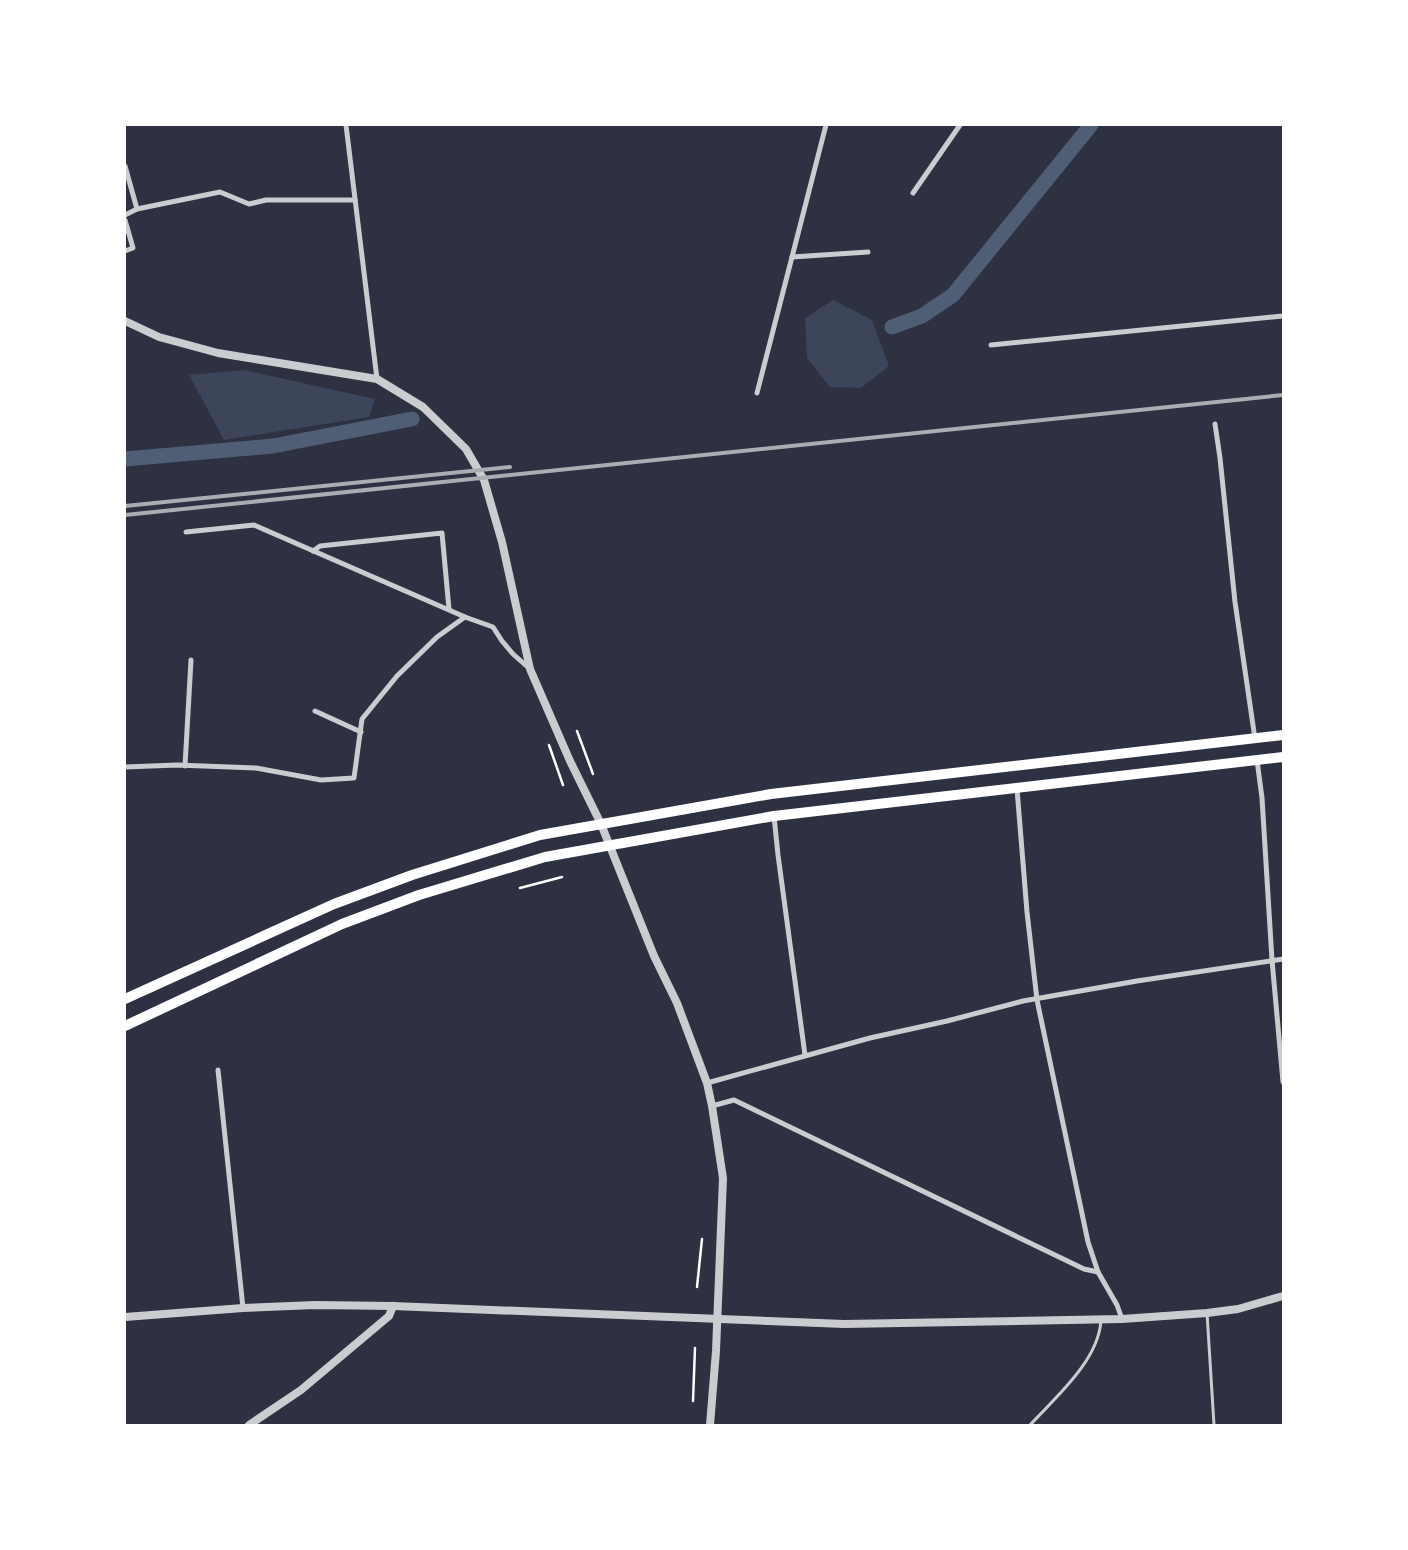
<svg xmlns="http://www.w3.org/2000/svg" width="1408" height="1550" font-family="'Noto Sans',sans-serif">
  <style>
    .green { fill: #3c4559 }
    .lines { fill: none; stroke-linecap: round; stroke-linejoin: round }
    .canal { stroke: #4f5d75; stroke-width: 15 }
    .path { stroke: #fff; stroke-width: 2.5 }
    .service { stroke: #caccd0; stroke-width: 3 }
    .minor { stroke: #caccd0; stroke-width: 5 }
    .tertiary { stroke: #caccd0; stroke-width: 8 }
    .trunk { stroke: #fff; stroke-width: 10 }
    .rail { stroke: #abadb3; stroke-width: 4 }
  </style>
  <rect width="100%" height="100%" fill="#2d3142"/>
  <!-- green -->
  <g class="green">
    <path d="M833 300 872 320 889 366 861 388 830 387 807 358 805 318Z"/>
    <path d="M244 370 375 399 369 417 224 440 189 375Z"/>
  </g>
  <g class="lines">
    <!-- canal -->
    <g class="canal">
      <path d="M892 327 922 316 953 295 1091 125"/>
      <path d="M125 459 273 446 412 419"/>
    </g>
    <!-- path -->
    <g class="path">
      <path d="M577 731 593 774"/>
      <path d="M549 745 563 785"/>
      <path d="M520 888 562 877"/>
      <path d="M697 1287 702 1239"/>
      <path d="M693 1401 695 1348"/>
    </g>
    <!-- service -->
    <g class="service">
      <path d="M1207 1313 1214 1425"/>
      <path d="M1030 1425C1056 1397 1099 1360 1101 1320"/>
    </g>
    <!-- minor -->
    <g class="minor">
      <path d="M346 125 377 379"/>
      <path d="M125 166 137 209"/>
      <path d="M913 193 960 125"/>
      <path d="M125 215 137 209 220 192 249 204 266 200H355"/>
      <path d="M125 220 133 248 125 251"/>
      <path d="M792 257 868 252"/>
      <path d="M991 345 1283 316"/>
      <path d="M757 393 826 125"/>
      <path d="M1215 424 1220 458 1235 602 1255 739"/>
      <path d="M186 532 254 525 465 617"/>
      <path d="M313 551 320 546 442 533 449 609"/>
      <path d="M315 711 361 732"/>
      <path d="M1257 760 1262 798 1272 960 1283 1082"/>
      <path d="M185 766 191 660"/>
      <path d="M125 767 177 765 256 768 321 780 354 778 362 719 397 676 437 637 465 617 493 627 502 641 513 654 530 669"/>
      <path d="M1017 789 1027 912 1037 1000 1088 1242 1098 1272 1117 1305 1122 1319"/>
      <path d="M774 816 778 855 805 1055"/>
      <path d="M218 1070 243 1308"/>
      <path d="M707 1083 870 1038 947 1021 1023 1001 1137 981 1283 959"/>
      <path d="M712 1106 734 1100 1084 1269 1098 1272"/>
    </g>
    <!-- tertiary -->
    <g class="tertiary">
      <path d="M125 321 159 337 218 353 377 379 423 407 466 449 484 480 502 542 530 669 570 761 601 824 654 956 677 1003 707 1083 712 1106 723 1178 716 1351 710 1425"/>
      <path d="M125 1317 243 1308 315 1305 393 1306 844 1324 1068 1320 1122 1319 1207 1313 1238 1309 1283 1296"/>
      <path d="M249 1425 301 1390 389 1316 393 1306"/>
    </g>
    <!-- trunk -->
    <g class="trunk">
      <path d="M125 999 334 904 412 875 540 835 771 794 1283 735"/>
      <path d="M125 1026 342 924 419 895 545 857 774 816 1283 757"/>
    </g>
    <!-- rail -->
    <g class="rail">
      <path d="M125 506 510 467"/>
      <path d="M125 515 1283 395"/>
    </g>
  </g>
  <!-- border -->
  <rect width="1408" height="1550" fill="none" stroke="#ffffff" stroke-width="252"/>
</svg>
